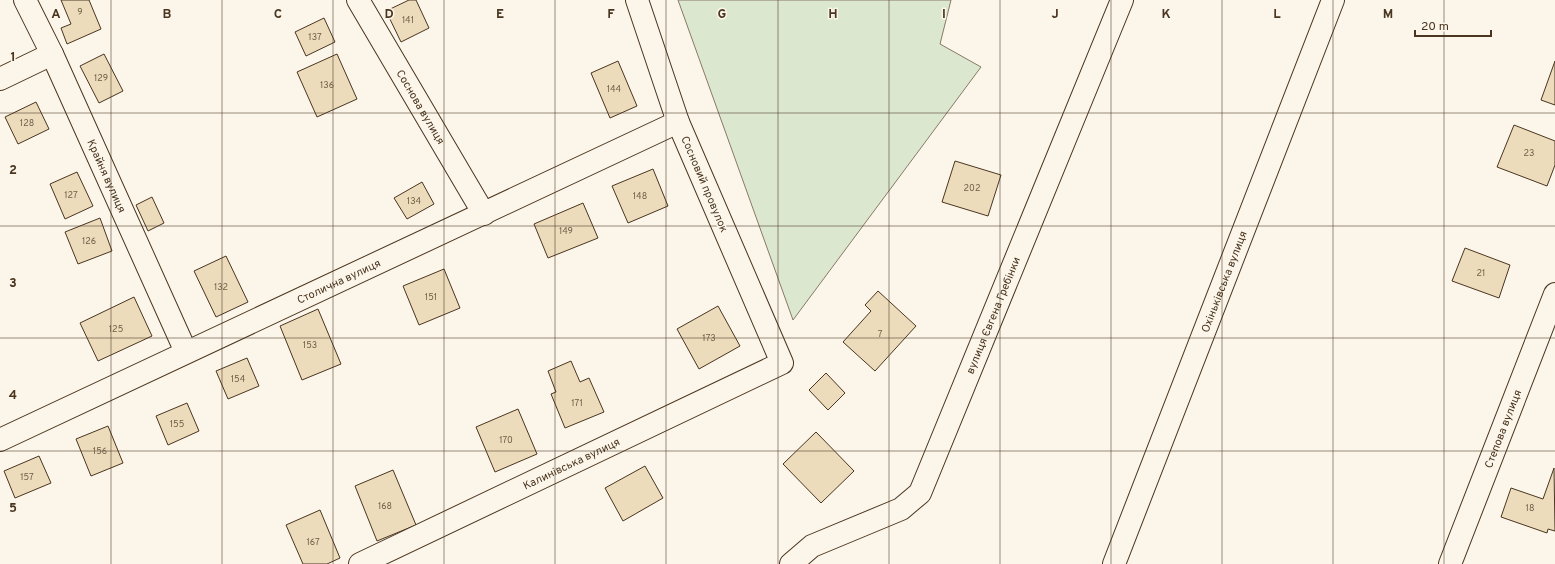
<svg xmlns="http://www.w3.org/2000/svg" width="1555" height="564" font-family="Overpass,sans-serif">
  <style>
    .green { fill: #dce7d0; stroke: #887966 }
    .building { fill: #ecdcbc; stroke: #4a3520 }
    .lines { fill: none; stroke-linecap: round; stroke-linejoin: round }
    .minor-casing { stroke: #4a3520; stroke-width: 24 }
    .minor { stroke: #fbf6e9; stroke-width: 22 }
    .grid { fill: none; stroke: #4a3520; stroke-width: 1; stroke-opacity: 0.55 }
    .labels { text-anchor: middle; stroke-width: 3; stroke-linejoin: round; paint-order: stroke }
    .number-label { font-size: 9px; fill: #725f47 }
    .street-label { font-size: 11px; fill: #4a3520; stroke: #fbf6e9 }
    .grid-label { font-size: 13px; text-anchor: middle; font-weight: bold; fill: #4a3520; stroke: #fbf6e9; stroke-width: 3; stroke-linejoin: round; paint-order: stroke }
  </style>
  <rect width="100%" height="100%" fill="#fbf6e9"/>
  <!-- green -->
  <path class="green" d="M678 0H951L940 44 981 67 793 320Z"/>
  <!-- building -->
  <g class="building">
    <path d="M61 0H89L101 29 67 44 61 28 71 24Z"/>
    <path d="M409 0H416L429 28 401 42 386 11Z"/>
    <path d="M324 18 335 42 306 56 295 32Z"/>
    <path d="M104 54 123 91 99 103 80 66Z"/>
    <path d="M337 54 357 99 317 117 297 72Z"/>
    <path d="M618 61 637 106 610 118 591 73Z"/>
    <path d="M1555 61V105L1541 100Z"/>
    <path d="M36 102 49 129 18 144 5 117Z"/>
    <path d="M1514 125 1555 141V165L1547 186 1497 167Z"/>
    <path d="M955 161 1001 175 988 216 942 202Z"/>
    <path d="M653 169 668 206 628 223 612 186Z"/>
    <path d="M77 172 93 206 65 219 50 184Z"/>
    <path d="M422 182 434 204 407 219 394 198Z"/>
    <path d="M152 197 164 223 148 231 136 205Z"/>
    <path d="M583 203 598 238 548 258 534 224Z"/>
    <path d="M100 218 112 251 78 264 65 232Z"/>
    <path d="M1465 248 1510 265 1499 298 1452 281Z"/>
    <path d="M226 256 248 302 216 317 194 271Z"/>
    <path d="M444 269 460 308 419 325 403 286Z"/>
    <path d="M878 291 916 326 875 371 843 342 871 311 865 305Z"/>
    <path d="M134 297 152 336 98 361 80 323Z"/>
    <path d="M718 306 740 346 699 369 677 329Z"/>
    <path d="M318 309 341 364 302 380 280 326Z"/>
    <path d="M247 358 259 386 228 399 216 371Z"/>
    <path d="M571 361 580 382 589 378 604 412 565 428 551 394 556 392 548 371Z"/>
    <path d="M826 373 845 393 828 410 809 390Z"/>
    <path d="M187 403 199 431 168 445 156 416Z"/>
    <path d="M518 409 537 454 495 472 476 427Z"/>
    <path d="M108 426 123 463 91 476 76 439Z"/>
    <path d="M816 432 854 471 821 503 783 464Z"/>
    <path d="M39 456 51 483 15 498 4 471Z"/>
    <path d="M645 466 663 498 623 521 605 488Z"/>
    <path d="M1554 468 1555 531 1548 529 1547 533 1501 517 1511 488 1543 499Z"/>
    <path d="M393 470 416 525 377 541 355 486Z"/>
    <path d="M320 510 340 558 327 564H303L286 525Z"/>
  </g>
  <g class="lines">
    <defs>
      <g id="minor">
        <path id="s1" d="M25 0 52 54 186 352"/>
        <path id="s2" d="M358 0 484 214"/>
        <path d="M0 79 52 54"/>
        <path id="s3" d="M0 440 678 122"/>
        <path id="s4" d="M360 564 782 363 678 122 637 0"/>
        <path id="s5" d="M791 564 812 546 901 509 920 493 1122 0"/>
        <path id="s6" d="M1114 564 1333 0"/>
        <path id="s7" d="M1450 564 1555 294"/>
      </g>
    </defs>
    <!-- minor casing -->
    <use href="#minor" class="minor-casing"/>
    <!-- minor -->
    <use href="#minor" class="minor"/>
  </g>
  <!-- grid -->
  <path class="grid" d="M111 0V564M222 0V564M333 0V564M444 0V564M555 0V564M666 0V564M778 0V564M889 0V564M1000 0V564M1111 0V564M1222 0V564M1333 0V564M1444 0V564M0 113H1555M0 226H1555M0 338H1555M0 451H1555"/>
  <g class="labels">
    <!-- number labels -->
    <g class="number-label">
      <text x="80" y="15">9</text>
      <text x="408" y="23">141</text>
      <text x="315" y="40">137</text>
      <text x="101" y="81">129</text>
      <text x="327" y="88">136</text>
      <text x="614" y="92">144</text>
      <text x="27" y="126">128</text>
      <text x="1529" y="156">23</text>
      <text x="972" y="191">202</text>
      <text x="71" y="198">127</text>
      <text x="640" y="199">148</text>
      <text x="414" y="204">134</text>
      <text x="566" y="234">149</text>
      <text x="89" y="244">126</text>
      <text x="1481" y="276">21</text>
      <text x="221" y="290">132</text>
      <text x="431" y="300">151</text>
      <text x="116" y="332">125</text>
      <text x="880" y="337">7</text>
      <text x="709" y="341">173</text>
      <text x="310" y="348">153</text>
      <text x="238" y="382">154</text>
      <text x="577" y="406">171</text>
      <text x="177" y="427">155</text>
      <text x="506" y="443">170</text>
      <text x="100" y="454">156</text>
      <text x="27" y="480">157</text>
      <text x="385" y="509">168</text>
      <text x="1530" y="511">18</text>
      <text x="313" y="545">167</text>
    </g>
    <!-- street labels -->
    <g class="street-label">
      <text dy="4" stroke="none"><textPath href="#s2" startOffset="124">Соснова вулиця</textPath></text>
      <text dy="4" stroke="none"><textPath href="#s1" startOffset="194">Крайня вулиця</textPath></text>
      <text transform="translate(705 184) rotate(67)" y="4">Сосновий провулок</text>
      <text dy="4" stroke="none"><textPath href="#s3" startOffset="374">Столична вулиця</textPath></text>
      <text dy="4" stroke="none"><textPath href="#s6" startOffset="303">Охіньківська вулиця</textPath></text>
      <text dy="4" stroke="none"><textPath href="#s5" startOffset="341">вулиця Євгена Гребінки</textPath></text>
      <text dy="4" stroke="none"><textPath href="#s7" startOffset="145">Степова вулиця</textPath></text>
      <text dy="4" stroke="none"><textPath href="#s4" startOffset="234">Калинівська вулиця</textPath></text>
    </g>
  </g>
  <g class="grid-label">
    <text x="56" y="18">A</text>
    <text x="167" y="18">B</text>
    <text x="278" y="18">C</text>
    <text x="389" y="18">D</text>
    <text x="500" y="18">E</text>
    <text x="611" y="18">F</text>
    <text x="722" y="18">G</text>
    <text x="833" y="18">H</text>
    <text x="944" y="18">I</text>
    <text x="1055" y="18">J</text>
    <text x="1166" y="18">K</text>
    <text x="1277" y="18">L</text>
    <text x="1388" y="18">M</text>
    <text x="13" y="61">1</text>
    <text x="13" y="174">2</text>
    <text x="13" y="287">3</text>
    <text x="13" y="399">4</text>
    <text x="13" y="512">5</text>
  </g>
  <!-- scale -->
  <path d="M1415 30v6h76v-6" fill="none" stroke="#4a3520" stroke-width="2"/>
  <text x="1421" y="30" font-size="12" fill="#4a3520" stroke="#fbf6e9" stroke-width="3" paint-order="stroke">20 m</text>
</svg>
